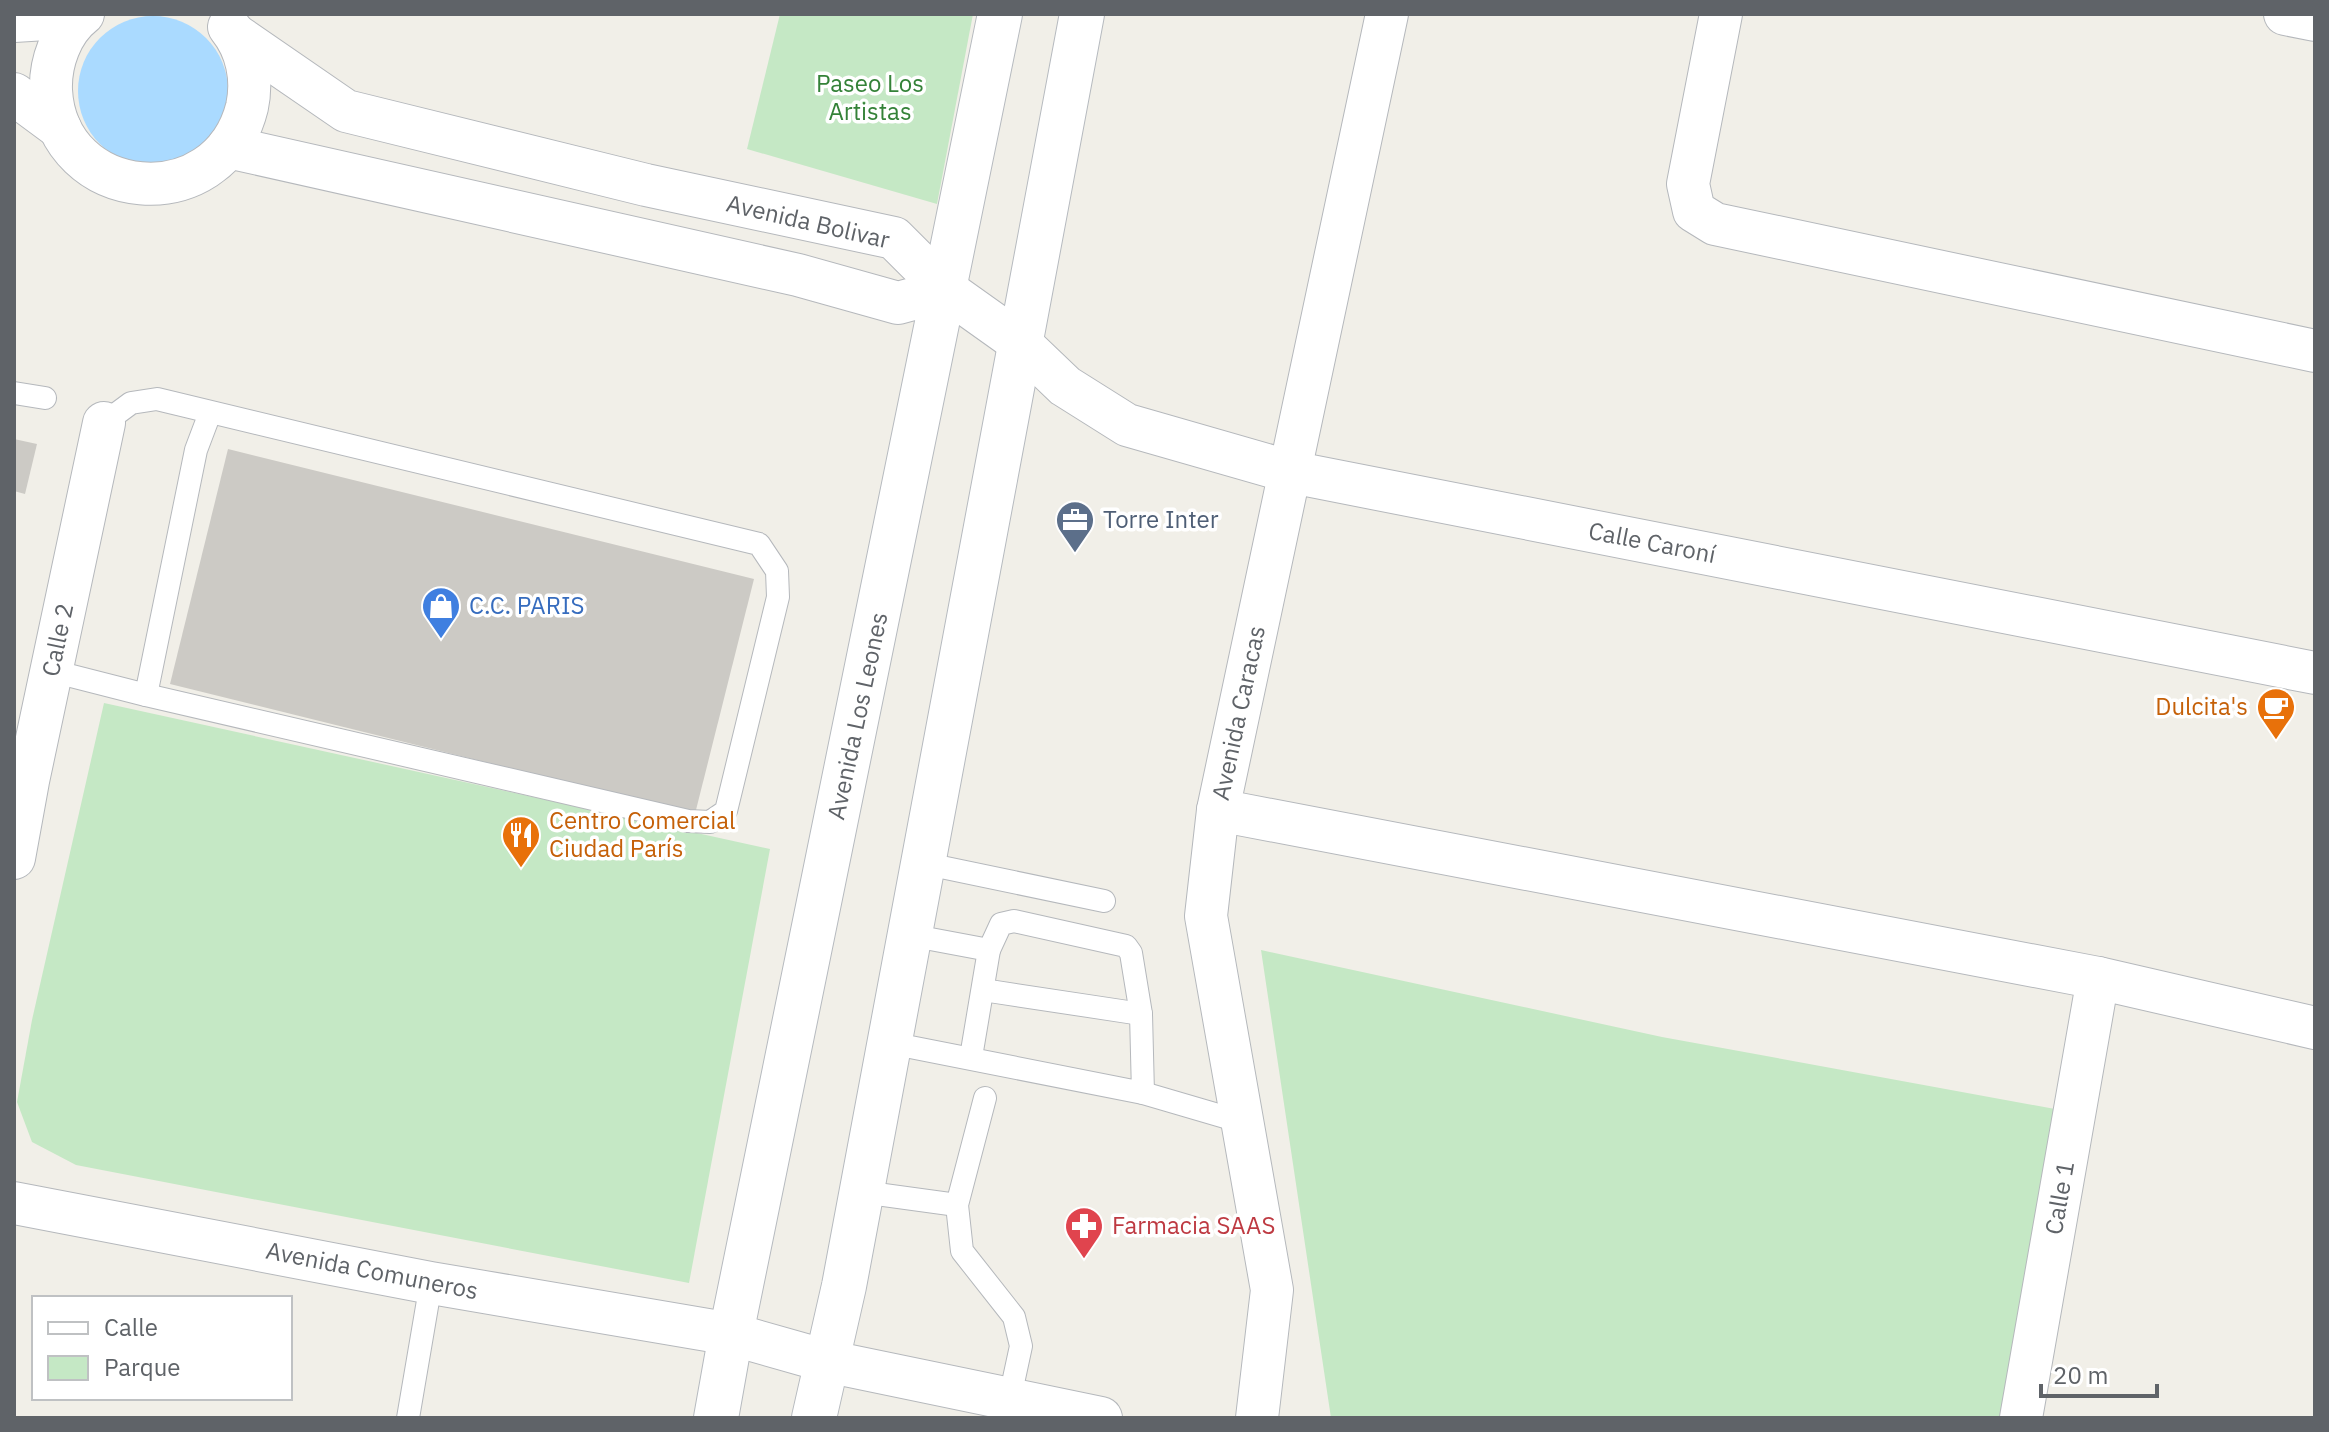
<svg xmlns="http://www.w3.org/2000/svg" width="2329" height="1432" font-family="'IBM Plex Sans',sans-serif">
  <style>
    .green { fill: #c5e8c5 }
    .water { fill: #aadaff }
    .building { fill: #cccac5 }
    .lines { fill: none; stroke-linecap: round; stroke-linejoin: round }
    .lane-casing { stroke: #b5b8bc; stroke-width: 24 }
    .street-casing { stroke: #b5b8bc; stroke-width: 44 }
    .secondary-casing { stroke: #b6babf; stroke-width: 46 }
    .lane { stroke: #fff; stroke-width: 22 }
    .street { stroke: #fff; stroke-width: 42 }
    .secondary { stroke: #fff; stroke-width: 44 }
    .labels { text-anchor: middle; stroke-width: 7; stroke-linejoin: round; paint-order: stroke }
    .park-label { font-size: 24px; fill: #348238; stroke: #fff }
    .street-label { font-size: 24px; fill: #5f6368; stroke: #fff }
    .service-label { font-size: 24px; fill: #4e5e75; stroke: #fff; text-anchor: start }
    .shop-label { font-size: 24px; fill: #366cbe; stroke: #fff; text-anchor: start }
    .food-label { font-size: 24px; fill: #c56008; stroke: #fff; text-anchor: end }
    .health-label { font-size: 24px; fill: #be3a42; stroke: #fff; text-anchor: start }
  </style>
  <rect width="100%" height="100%" fill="#f1efe8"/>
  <!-- green -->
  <g class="green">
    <path d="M780 14H973L937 204 747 149Z"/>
    <path d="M104 703 770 849 689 1283 76 1165 32 1142 17 1102 32 1020Z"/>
    <path d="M1261 950 1662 1037 2055 1109 2000 1418H1331Z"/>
  </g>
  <!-- water -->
  <circle class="water" cx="153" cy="91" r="75"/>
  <!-- building -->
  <g class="building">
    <path d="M14 439 37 444 25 494 14 491Z"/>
    <path d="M228 449 754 579 695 814 170 684Z"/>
  </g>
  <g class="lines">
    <defs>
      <g id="lane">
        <path d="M14 393 45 398"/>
        <path d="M104 423 131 403 157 399 759 544 777 571 778 597 726 811 710 822 688 821 146 695"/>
        <path d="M52 671 146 695 196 450 210 413"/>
        <path d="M922 863 1104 901"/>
        <path d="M983 990 1141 1014"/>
        <path d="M890 1043 1143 1093 1141 1014 1131 953 1126 946 1014 921 1001 924 989 950 909 935"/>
        <path d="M971 1057 989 950"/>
        <path d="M1143 1093 1242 1122"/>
        <path d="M985 1098 957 1205 962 1251 1014 1317 1021 1346 1010 1397"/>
        <path d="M862 1192 957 1205"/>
        <path d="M408 1418 431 1283"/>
      </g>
      <g id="street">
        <path d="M83 14C61 31 50 63 51 90 57 204 219 219 247 107 253 79 247 49 229 27"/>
        <path d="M1721 14 1688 184 1694 211 1715 224 2315 351"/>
        <path d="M2285 14 2315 20"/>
        <path d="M14 21 78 17"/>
        <path d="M237 36 346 111 646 185 894 238 946 290 1019 342 1065 386 1127 425 1291 472 2315 673"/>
        <path d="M14 94 60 128"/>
        <path d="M228 147 798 275 898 303 946 290"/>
        <path d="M1218 810 2098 978 2315 1028"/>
        <path d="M14 858 28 781 104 423"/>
        <path d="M14 1203 431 1283 731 1334 826 1361 1101 1418"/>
        <path d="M1257 1418 1272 1290 1206 916 1218 810 1387 14"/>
        <path d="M2021 1418 2098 978"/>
      </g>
      <g id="secondary">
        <path d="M716 1418 731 1334 1000 14"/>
        <path d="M814 1418 844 1286 1082 14"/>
      </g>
    </defs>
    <!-- lane casing -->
    <use href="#lane" class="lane-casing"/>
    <!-- street casing -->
    <use href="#street" class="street-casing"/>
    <!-- secondary casing -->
    <use href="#secondary" class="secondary-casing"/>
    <!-- lane -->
    <use href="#lane" class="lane"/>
    <!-- street -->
    <use href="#street" class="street"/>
    <!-- secondary -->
    <use href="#secondary" class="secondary"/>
  </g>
  <!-- icons -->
  <defs>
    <symbol id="office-pin" viewBox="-11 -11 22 30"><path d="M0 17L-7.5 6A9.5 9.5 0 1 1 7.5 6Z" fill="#5c6f8a" stroke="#fff"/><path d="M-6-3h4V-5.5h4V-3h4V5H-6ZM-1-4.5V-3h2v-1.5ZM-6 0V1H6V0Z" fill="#fff"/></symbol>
    <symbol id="shop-pin" viewBox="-11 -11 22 30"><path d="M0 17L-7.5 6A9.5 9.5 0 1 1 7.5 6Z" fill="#3f7fe0" stroke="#fff"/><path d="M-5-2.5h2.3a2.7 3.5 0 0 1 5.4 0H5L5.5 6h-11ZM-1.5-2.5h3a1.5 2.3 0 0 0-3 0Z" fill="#fff"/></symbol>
    <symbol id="cafe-pin" viewBox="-11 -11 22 30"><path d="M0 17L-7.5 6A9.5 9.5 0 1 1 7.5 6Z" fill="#e8710a" stroke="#fff"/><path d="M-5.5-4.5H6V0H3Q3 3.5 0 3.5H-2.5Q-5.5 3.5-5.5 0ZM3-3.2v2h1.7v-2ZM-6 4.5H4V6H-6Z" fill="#fff"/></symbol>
    <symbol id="restaurant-pin" viewBox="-11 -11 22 30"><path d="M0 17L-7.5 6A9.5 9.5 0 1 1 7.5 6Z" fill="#e8710a" stroke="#fff"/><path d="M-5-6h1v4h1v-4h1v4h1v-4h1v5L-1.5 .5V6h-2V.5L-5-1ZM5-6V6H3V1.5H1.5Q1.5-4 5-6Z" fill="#fff"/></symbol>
    <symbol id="pharmacy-pin" viewBox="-11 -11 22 30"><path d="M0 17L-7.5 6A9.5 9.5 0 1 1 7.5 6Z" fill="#e0444e" stroke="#fff"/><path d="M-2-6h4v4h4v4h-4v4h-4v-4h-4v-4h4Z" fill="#fff"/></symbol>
  </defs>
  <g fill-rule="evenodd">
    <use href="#office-pin" x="1053" y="498" width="44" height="60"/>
    <use href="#shop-pin" x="419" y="584" width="44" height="60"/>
    <use href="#cafe-pin" x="2254" y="685" width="44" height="60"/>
    <use href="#restaurant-pin" x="499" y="813" width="44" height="60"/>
    <use href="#pharmacy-pin" x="1062" y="1204" width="44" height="60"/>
  </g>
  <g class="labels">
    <!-- park labels -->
    <g class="park-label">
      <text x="870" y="92">Paseo Los<tspan x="870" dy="28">Artistas</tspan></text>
    </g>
    <!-- street labels -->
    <g class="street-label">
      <text transform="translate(808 222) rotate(13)" y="8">Avenida Bolivar</text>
      <text transform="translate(1652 543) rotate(11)" y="8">Calle Caroní</text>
      <text transform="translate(58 640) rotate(-78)" y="8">Calle 2</text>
      <text transform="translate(1239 713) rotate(-78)" y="8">Avenida Caracas</text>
      <text transform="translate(858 716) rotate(-78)" y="8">Avenida Los Leones</text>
      <text transform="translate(2060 1198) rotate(-80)" y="8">Calle 1</text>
      <text transform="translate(372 1271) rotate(11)" y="8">Avenida Comuneros</text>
    </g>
    <!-- service labels -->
    <g class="service-label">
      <text x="1103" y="528">Torre Inter</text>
    </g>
    <!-- shop labels -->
    <g class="shop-label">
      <text x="469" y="614">C.C. PARIS</text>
    </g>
    <!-- food labels -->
    <g class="food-label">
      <text x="2248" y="715">Dulcita's</text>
      <text x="549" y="829" text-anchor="start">Centro Comercial<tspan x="549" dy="28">Ciudad París</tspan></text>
    </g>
    <!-- health labels -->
    <g class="health-label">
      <text x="1112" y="1234">Farmacia SAAS</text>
    </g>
  </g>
  <!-- border -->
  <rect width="2329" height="1432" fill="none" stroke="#5f6368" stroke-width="32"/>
  <!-- legend -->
  <rect x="32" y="1296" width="260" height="104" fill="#ffffff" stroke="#bfc1c3" stroke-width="2"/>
  <rect x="48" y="1322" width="40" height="12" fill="#ffffff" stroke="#bfc1c3" stroke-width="2"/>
  <text x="104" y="1336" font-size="24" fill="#5f6368">Calle</text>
  <rect x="48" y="1356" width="40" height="24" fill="#c5e8c5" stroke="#bfc1c3" stroke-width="2"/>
  <text x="104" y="1376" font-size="24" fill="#5f6368">Parque</text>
  <!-- scale -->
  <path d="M2041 1384v12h116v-12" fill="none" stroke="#5f6368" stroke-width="4"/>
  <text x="2053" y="1384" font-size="24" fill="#5f6368" stroke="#ffffff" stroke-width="6" paint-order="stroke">20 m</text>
</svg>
